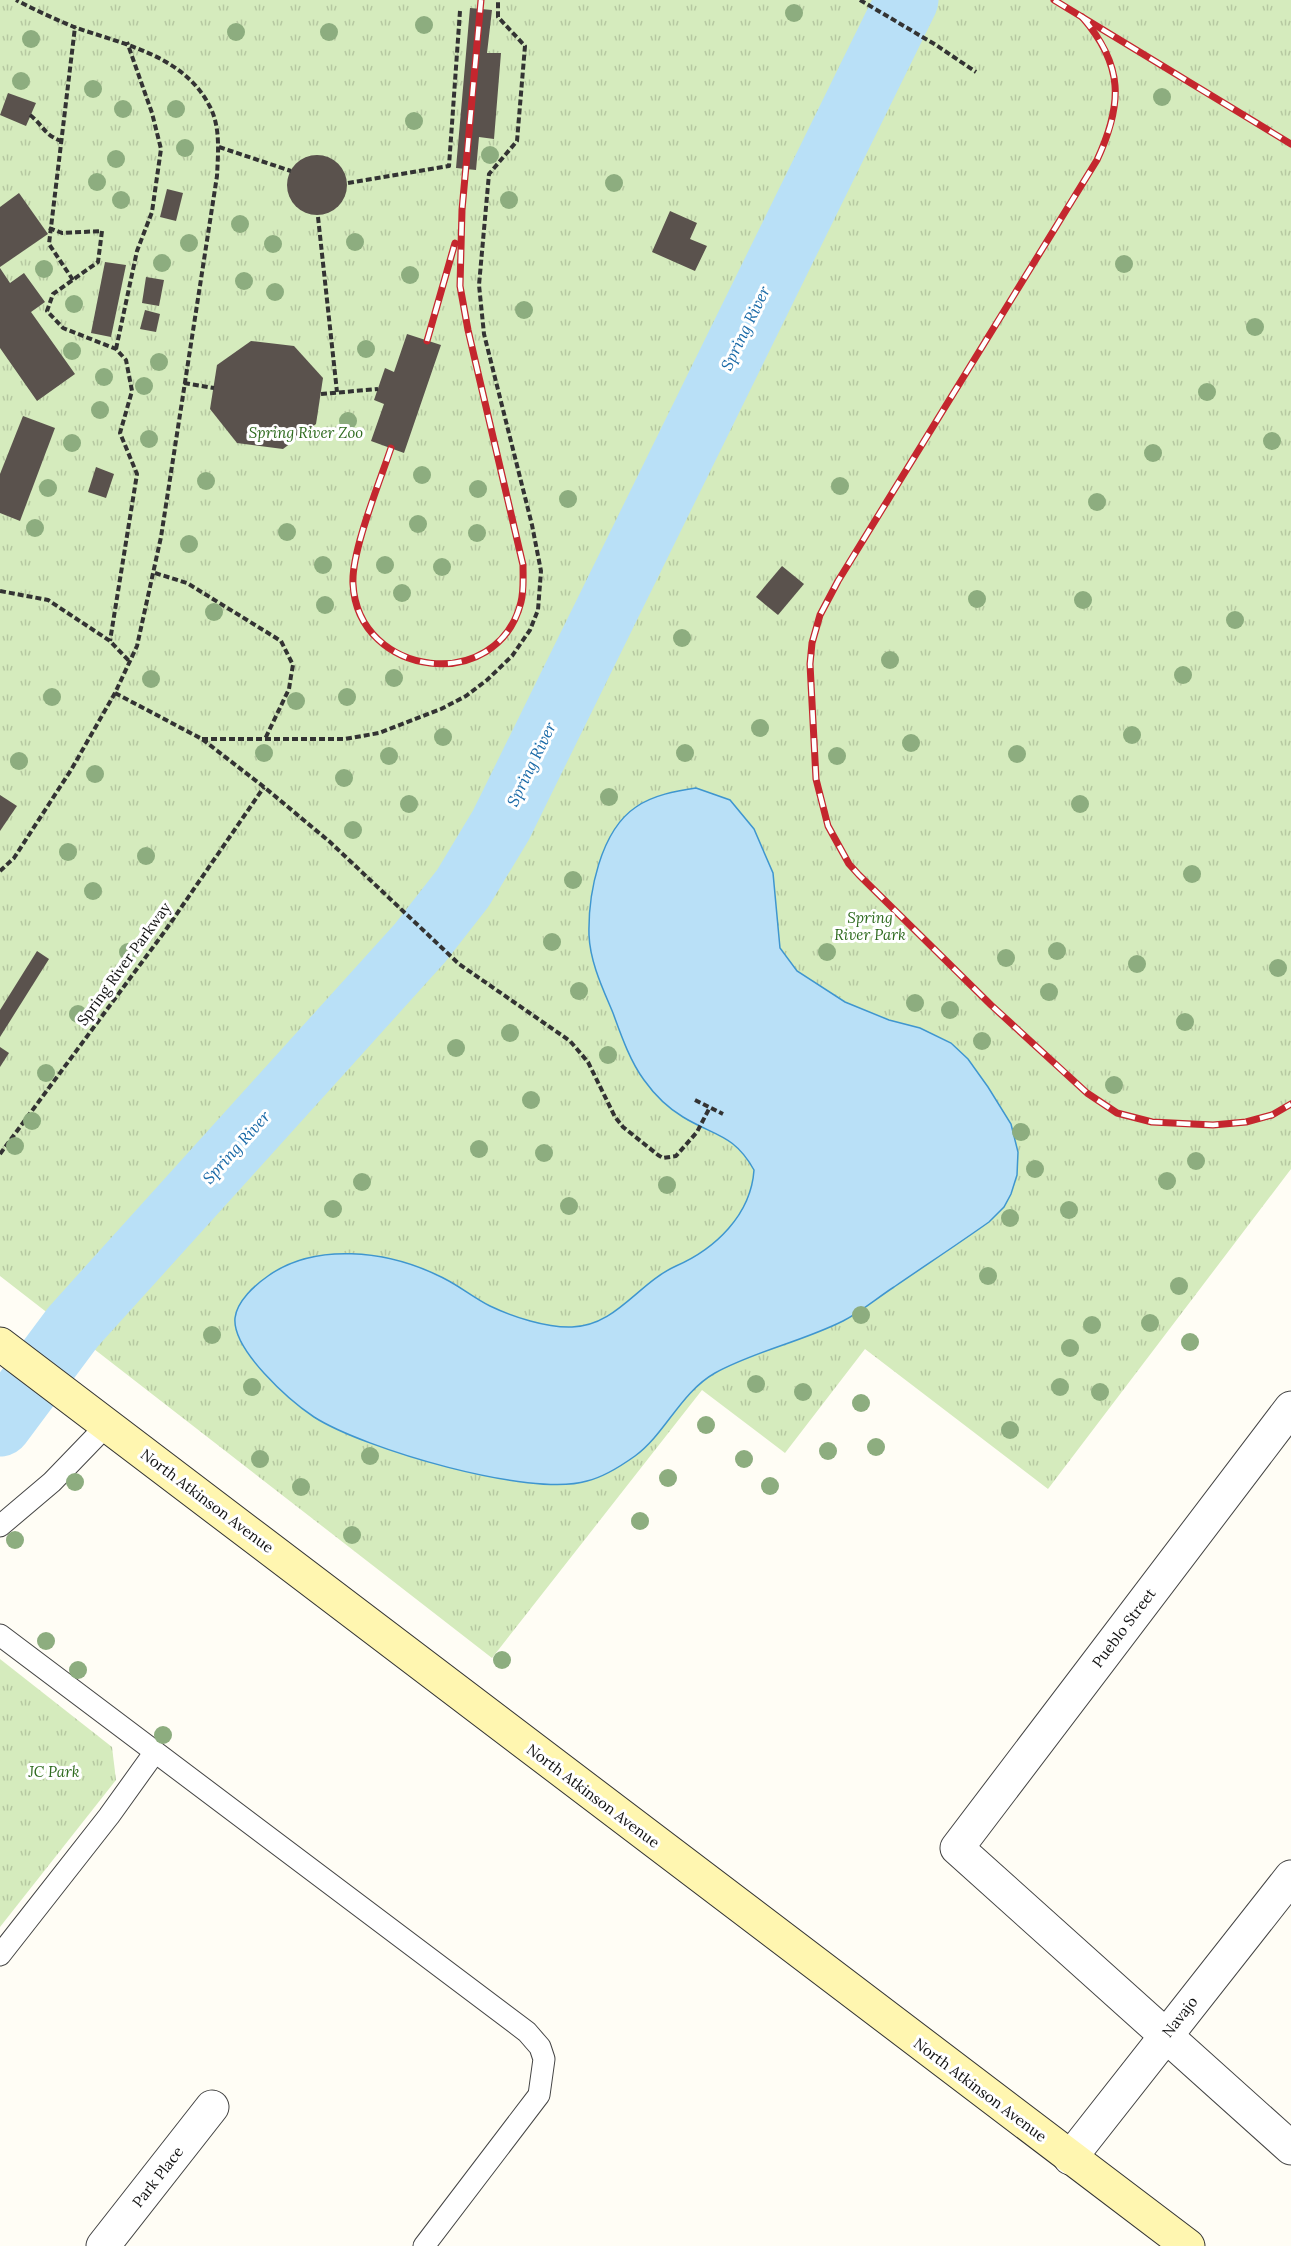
<svg xmlns="http://www.w3.org/2000/svg" width="1291" height="2246" font-family="Lora,serif">
  <style>
    .park { fill: url(#park-tufts) }
    .water { fill: #b9e0f7; stroke: #3f96cf; stroke-width: 1.5 }
    .lines { fill: none; stroke-linecap: round; stroke-linejoin: round }
    .river { stroke: #b9e0f7; stroke-width: 63 }
    .building { fill: #5a524d }
    .service-casing { stroke: #444; stroke-width: 23 }
    .minor-casing { stroke: #444; stroke-width: 35 }
    .secondary-casing { stroke: #333; stroke-width: 35 }
    .path { stroke: #333; stroke-width: 4; stroke-dasharray: 6 3; stroke-linecap: butt }
    .service { stroke: #fff; stroke-width: 21 }
    .minor { stroke: #fff; stroke-width: 33 }
    .secondary { stroke: #fff6b0; stroke-width: 33 }
    .rail-casing { stroke: #c4262e; stroke-width: 7 }
    .rail { stroke: #fff; stroke-width: 4.5; stroke-dasharray: 14; stroke-linecap: butt }
    .tree { fill: #8dad7f }
    .labels { text-anchor: middle; stroke-width: 6; stroke-linejoin: round; paint-order: stroke }
    .park-label { font-size: 15px; font-style: italic; fill: #2f6b1f; stroke: #fff }
    .street-label { font-size: 15px; fill: #111; stroke: #fff }
    .water-label { font-size: 16px; font-style: italic; fill: #1768a6; stroke: #fff }
  </style>
  <defs>
    <pattern id="park-tufts" width="24" height="20" patternUnits="userSpaceOnUse" patternTransform="scale(1.5)"><rect width="24" height="20" fill="#d5ebbd"/><path d="M3 7l-1-3M5 7V3M7 7l1-3M15 17l-1-3M17 17v-4M19 17l1-3" fill="none" stroke="#b6c8a1"/></pattern>
  </defs>
  <rect width="100%" height="100%" fill="#fffdf5"/>
  <!-- park -->
  <g class="park">
    <path d="M0 0H1291V1169L1048 1489 865 1349 785 1453 702 1390 492 1658 0 1276Z"/>
    <path d="M0 1659 112 1747 116 1780 0 1927Z"/>
  </g>
  <!-- water -->
  <path class="water" d="M696 788 730 800 754 829 773 873 780 948 797 971 845 1002 889 1020 920 1028 951 1043 968 1059 988 1087 1011 1124 1018 1152 1017 1175 1011 1194 1004 1207 989 1222C958 1244 926 1265 894 1287 877 1298 861 1312 843 1321 801 1342 755 1351 715 1373 680 1393 666 1433 635 1456 621 1466 604 1477 587 1481 531 1498 364 1449 314 1417 290 1401 232 1350 235 1318 237 1301 255 1285 268 1276 315 1242 387 1251 437 1275 456 1283 472 1297 490 1306 513 1317 547 1328 572 1327 616 1326 638 1283 676 1266 715 1249 751 1215 754 1170 734 1134 714 1136 683 1117 668 1108 654 1094 644 1080 630 1061 621 1035 613 1013 603 989 590 962 589 935 588 894 600 831 636 807 653 795 676 791 696 788Z"/>
  <g class="lines">
    <!-- river -->
    <path class="river" d="M0 1425 73 1327 420 943 463 888 501 825 907 0"/>
  </g>
  <!-- building -->
  <g class="building">
    <path d="M470 8 492 10 487 53H501L494 139 479 137 476 170 456 168Z"/>
    <path d="M8 93 36 103 26 126 0 115Z"/>
    <circle cx="317" cy="185" r="30"/>
    <path d="M167 189 183 193 176 221 160 217Z"/>
    <path d="M19 193 48 234 0 267V207Z"/>
    <path d="M670 211 697 223 690 239 707 246 695 271 652 252Z"/>
    <path d="M105 262 126 265 111 337 91 333Z"/>
    <path d="M0 268 10 283 24 273 45 302 31 312 75 374 37 401 0 348Z"/>
    <path d="M146 277 164 280 159 306 142 303Z"/>
    <path d="M145 310 160 314 156 332 140 329Z"/>
    <path d="M407 334 441 345 404 453 371 441 384 404 374 400 385 368 394 372Z"/>
    <path d="M251 341 294 346 323 378 316 424 283 449 237 443 210 409 217 365Z"/>
    <path d="M23 416 55 428 20 521 0 513V474Z"/>
    <path d="M96 467 114 474 106 498 88 492Z"/>
    <path d="M782 566 804 584 778 615 756 597Z"/>
    <path d="M0 795 17 806 0 831Z"/>
    <path d="M37 951 49 959 0 1037V1010Z"/>
    <path d="M0 1047 9 1053 0 1067Z"/>
  </g>
  <g class="lines">
    <defs>
      <g id="service">
        <path d="M0 1526 52 1482 107 1425"/>
        <path d="M0 1635 527 2032 540 2047 544 2059 539 2095 424 2246"/>
        <path d="M0 1955 109 1816 155 1752"/>
      </g>
      <g id="minor">
        <path d="M1291 1408 957 1848 1291 2148"/>
        <path d="M1070 2158 1291 1877"/>
        <path d="M103 2246 212 2107"/>
      </g>
      <path id="secondary" d="M0 1344 1188 2246"/>
    </defs>
    <!-- service casing -->
    <use href="#service" class="service-casing"/>
    <!-- minor casing -->
    <use href="#minor" class="minor-casing"/>
    <!-- secondary casing -->
    <use href="#secondary" class="secondary-casing"/>
    <!-- path -->
    <g class="path">
      <path d="M860 0 936 45 976 72"/>
      <path d="M30 115C44 126 43 134 61 141"/>
      <path d="M219 147 291 171"/>
      <path d="M348 183 449 166 460 11"/>
      <path d="M318 217 337 392"/>
      <path d="M49 228 62 233 102 231 98 262 53 294 47 311 63 328 116 349 126 360 132 391 120 433 137 474 110 641"/>
      <path d="M73 280 49 244 75 27"/>
      <path d="M116 349 137 251 152 212 161 149 152 113 127 42"/>
      <path d="M184 383 214 388"/>
      <path d="M321 394 378 389"/>
      <path d="M155 573 187 583 281 641 293 665 291 676 289 689 265 739"/>
      <path d="M0 591 48 600 110 641 130 662"/>
      <path d="M115 693 202 739 264 787 330 842 459 964 570 1041 588 1062 615 1117 623 1127 658 1155 663 1158 676 1156 697 1132 710 1107"/>
      <path d="M202 739H345L379 733 441 709 466 696 487 680 512 656 530 630 538 610 541 571 532 525 484 334 479 285 489 174 517 141 525 46 498 17V0"/>
      <path d="M0 871 14 858 71 770 115 693 137 646 161 537 217 176C218 153 221 126 209 105 183 55 122 44 74 27 55 19 35 10 16 0"/>
      <path d="M695 1100 723 1114"/>
      <path d="M0 1154 165 931 264 787"/>
    </g>
    <!-- service -->
    <use href="#service" class="service"/>
    <!-- minor -->
    <use href="#minor" class="minor"/>
    <!-- secondary -->
    <use href="#secondary" class="secondary"/>
    <defs>
      <g id="rail">
        <path d="M1054 0 1291 144"/>
        <path d="M1082 17C1124 65 1123 104 1097 160L838 581 820 615 812 643 810 664 816 779 828 826 849 864 859 875 991 1005 1087 1093 1117 1113 1152 1122 1213 1125 1246 1122 1272 1115 1291 1104"/>
        <path d="M427 341 455 243"/>
        <path d="M391 448C380 481 351 552 353 584 358 678 498 695 521 602 524 590 523 577 523 565L468 330 460 286 462 210 481 0"/>
      </g>
    </defs>
    <!-- rail casing -->
    <use href="#rail" class="rail-casing"/>
    <!-- rail -->
    <use href="#rail" class="rail"/>
  </g>
  <!-- trees -->
  <g class="tree">
    <circle cx="794" cy="13" r="9"/>
    <circle cx="424" cy="25" r="9"/>
    <circle cx="236" cy="32" r="9"/>
    <circle cx="329" cy="32" r="9"/>
    <circle cx="31" cy="39" r="9"/>
    <circle cx="21" cy="81" r="9"/>
    <circle cx="93" cy="89" r="9"/>
    <circle cx="1162" cy="97" r="9"/>
    <circle cx="123" cy="109" r="9"/>
    <circle cx="176" cy="109" r="9"/>
    <circle cx="414" cy="121" r="9"/>
    <circle cx="185" cy="148" r="9"/>
    <circle cx="490" cy="155" r="9"/>
    <circle cx="116" cy="159" r="9"/>
    <circle cx="97" cy="182" r="9"/>
    <circle cx="614" cy="183" r="9"/>
    <circle cx="121" cy="200" r="9"/>
    <circle cx="509" cy="200" r="9"/>
    <circle cx="240" cy="224" r="9"/>
    <circle cx="355" cy="242" r="9"/>
    <circle cx="189" cy="243" r="9"/>
    <circle cx="273" cy="244" r="9"/>
    <circle cx="162" cy="263" r="9"/>
    <circle cx="1124" cy="264" r="9"/>
    <circle cx="44" cy="269" r="9"/>
    <circle cx="410" cy="275" r="9"/>
    <circle cx="244" cy="281" r="9"/>
    <circle cx="275" cy="292" r="9"/>
    <circle cx="74" cy="304" r="9"/>
    <circle cx="524" cy="310" r="9"/>
    <circle cx="1255" cy="327" r="9"/>
    <circle cx="366" cy="349" r="9"/>
    <circle cx="72" cy="351" r="9"/>
    <circle cx="159" cy="362" r="9"/>
    <circle cx="104" cy="377" r="9"/>
    <circle cx="144" cy="386" r="9"/>
    <circle cx="1207" cy="392" r="9"/>
    <circle cx="100" cy="410" r="9"/>
    <circle cx="348" cy="421" r="9"/>
    <circle cx="149" cy="439" r="9"/>
    <circle cx="1272" cy="441" r="9"/>
    <circle cx="72" cy="443" r="9"/>
    <circle cx="1153" cy="453" r="9"/>
    <circle cx="422" cy="475" r="9"/>
    <circle cx="206" cy="481" r="9"/>
    <circle cx="840" cy="486" r="9"/>
    <circle cx="48" cy="488" r="9"/>
    <circle cx="478" cy="489" r="9"/>
    <circle cx="568" cy="499" r="9"/>
    <circle cx="1097" cy="502" r="9"/>
    <circle cx="418" cy="524" r="9"/>
    <circle cx="35" cy="528" r="9"/>
    <circle cx="287" cy="532" r="9"/>
    <circle cx="477" cy="533" r="9"/>
    <circle cx="189" cy="544" r="9"/>
    <circle cx="323" cy="565" r="9"/>
    <circle cx="385" cy="565" r="9"/>
    <circle cx="442" cy="567" r="9"/>
    <circle cx="402" cy="593" r="9"/>
    <circle cx="977" cy="599" r="9"/>
    <circle cx="1083" cy="600" r="9"/>
    <circle cx="325" cy="605" r="9"/>
    <circle cx="214" cy="612" r="9"/>
    <circle cx="1235" cy="620" r="9"/>
    <circle cx="682" cy="638" r="9"/>
    <circle cx="890" cy="660" r="9"/>
    <circle cx="1183" cy="675" r="9"/>
    <circle cx="394" cy="678" r="9"/>
    <circle cx="151" cy="679" r="9"/>
    <circle cx="52" cy="697" r="9"/>
    <circle cx="347" cy="697" r="9"/>
    <circle cx="296" cy="701" r="9"/>
    <circle cx="760" cy="728" r="9"/>
    <circle cx="1132" cy="735" r="9"/>
    <circle cx="443" cy="737" r="9"/>
    <circle cx="911" cy="743" r="9"/>
    <circle cx="264" cy="753" r="9"/>
    <circle cx="685" cy="753" r="9"/>
    <circle cx="1017" cy="754" r="9"/>
    <circle cx="389" cy="756" r="9"/>
    <circle cx="837" cy="756" r="9"/>
    <circle cx="19" cy="761" r="9"/>
    <circle cx="95" cy="774" r="9"/>
    <circle cx="344" cy="778" r="9"/>
    <circle cx="609" cy="797" r="9"/>
    <circle cx="409" cy="804" r="9"/>
    <circle cx="1080" cy="804" r="9"/>
    <circle cx="353" cy="830" r="9"/>
    <circle cx="68" cy="852" r="9"/>
    <circle cx="146" cy="856" r="9"/>
    <circle cx="1192" cy="874" r="9"/>
    <circle cx="573" cy="880" r="9"/>
    <circle cx="93" cy="891" r="9"/>
    <circle cx="552" cy="942" r="9"/>
    <circle cx="1057" cy="951" r="9"/>
    <circle cx="128" cy="952" r="9"/>
    <circle cx="827" cy="952" r="9"/>
    <circle cx="1006" cy="958" r="9"/>
    <circle cx="1137" cy="964" r="9"/>
    <circle cx="1278" cy="968" r="9"/>
    <circle cx="579" cy="991" r="9"/>
    <circle cx="1049" cy="992" r="9"/>
    <circle cx="915" cy="1003" r="9"/>
    <circle cx="950" cy="1010" r="9"/>
    <circle cx="78" cy="1014" r="9"/>
    <circle cx="1185" cy="1022" r="9"/>
    <circle cx="510" cy="1033" r="9"/>
    <circle cx="982" cy="1041" r="9"/>
    <circle cx="456" cy="1048" r="9"/>
    <circle cx="608" cy="1055" r="9"/>
    <circle cx="46" cy="1073" r="9"/>
    <circle cx="1114" cy="1085" r="9"/>
    <circle cx="531" cy="1100" r="9"/>
    <circle cx="32" cy="1121" r="9"/>
    <circle cx="1021" cy="1132" r="9"/>
    <circle cx="15" cy="1146" r="9"/>
    <circle cx="479" cy="1149" r="9"/>
    <circle cx="544" cy="1153" r="9"/>
    <circle cx="1196" cy="1161" r="9"/>
    <circle cx="1035" cy="1169" r="9"/>
    <circle cx="1167" cy="1181" r="9"/>
    <circle cx="362" cy="1182" r="9"/>
    <circle cx="667" cy="1185" r="9"/>
    <circle cx="569" cy="1206" r="9"/>
    <circle cx="333" cy="1209" r="9"/>
    <circle cx="1069" cy="1210" r="9"/>
    <circle cx="1010" cy="1218" r="9"/>
    <circle cx="988" cy="1276" r="9"/>
    <circle cx="1179" cy="1286" r="9"/>
    <circle cx="861" cy="1315" r="9"/>
    <circle cx="1150" cy="1323" r="9"/>
    <circle cx="1092" cy="1325" r="9"/>
    <circle cx="212" cy="1335" r="9"/>
    <circle cx="1190" cy="1342" r="9"/>
    <circle cx="1070" cy="1348" r="9"/>
    <circle cx="756" cy="1384" r="9"/>
    <circle cx="252" cy="1387" r="9"/>
    <circle cx="1060" cy="1387" r="9"/>
    <circle cx="803" cy="1392" r="9"/>
    <circle cx="1100" cy="1392" r="9"/>
    <circle cx="861" cy="1403" r="9"/>
    <circle cx="706" cy="1425" r="9"/>
    <circle cx="1010" cy="1430" r="9"/>
    <circle cx="876" cy="1447" r="9"/>
    <circle cx="828" cy="1451" r="9"/>
    <circle cx="370" cy="1456" r="9"/>
    <circle cx="260" cy="1459" r="9"/>
    <circle cx="744" cy="1459" r="9"/>
    <circle cx="668" cy="1478" r="9"/>
    <circle cx="75" cy="1482" r="9"/>
    <circle cx="770" cy="1486" r="9"/>
    <circle cx="301" cy="1487" r="9"/>
    <circle cx="640" cy="1521" r="9"/>
    <circle cx="352" cy="1535" r="9"/>
    <circle cx="15" cy="1540" r="9"/>
    <circle cx="46" cy="1641" r="9"/>
    <circle cx="502" cy="1660" r="9"/>
    <circle cx="78" cy="1670" r="9"/>
    <circle cx="163" cy="1735" r="9"/>
  </g>
  <g class="labels">
    <!-- park labels -->
    <g class="park-label">
      <text x="306" y="438">Spring River Zoo</text>
      <text x="870" y="923">Spring<tspan x="870" dy="17">River Park</tspan></text>
      <text x="54" y="1777">JC Park</text>
    </g>
    <!-- street labels -->
    <g class="street-label">
      <text transform="translate(124 964) rotate(-54)" y="5">Spring River Parkway</text>
      <text transform="translate(207 1501) rotate(37)" y="5">North Atkinson Avenue</text>
      <text transform="translate(1124 1628) rotate(-53)" y="5">Pueblo Street</text>
      <text transform="translate(593 1796) rotate(37)" y="5">North Atkinson Avenue</text>
      <text transform="translate(1180 2017) rotate(-52)" y="5">Navajo</text>
      <text transform="translate(980 2090) rotate(37)" y="5">North Atkinson Avenue</text>
      <text transform="translate(158 2177) rotate(-52)" y="5">Park Place</text>
    </g>
    <!-- water labels -->
    <g class="water-label">
      <text transform="translate(745 328) rotate(-64)" y="6">Spring River</text>
      <text transform="translate(531 764) rotate(-64)" y="6">Spring River</text>
      <text transform="translate(236 1147) rotate(-48)" y="6">Spring River</text>
    </g>
  </g>
</svg>
